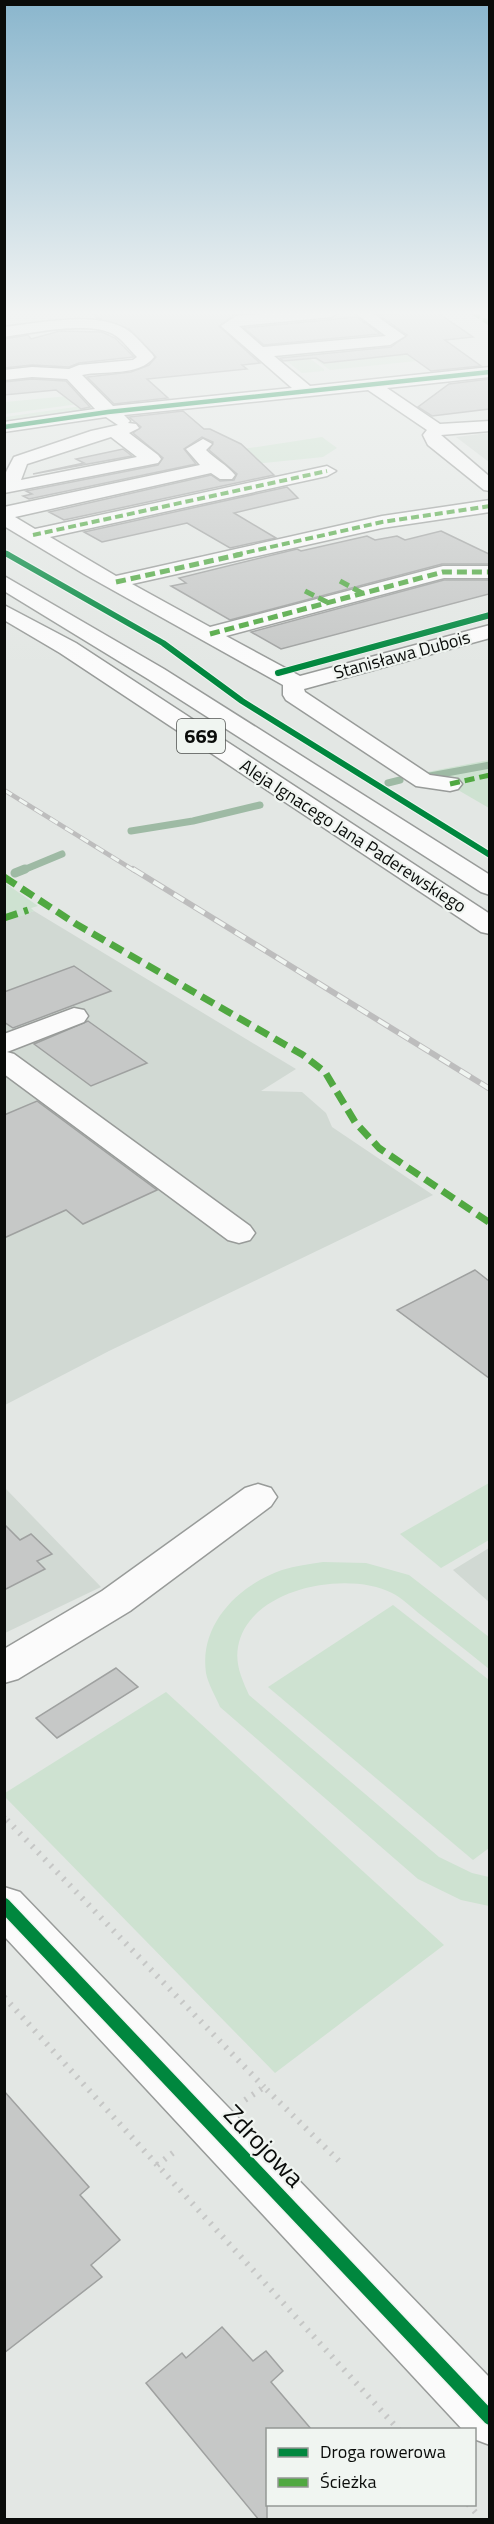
<svg xmlns="http://www.w3.org/2000/svg" width="494" height="2524" font-family="'Titillium Web',sans-serif">
  <style>
    .built { fill: #d1d9d3 }
    .green { fill: #cee2d1 }
    .lines { fill: none; stroke-linecap: round; stroke-linejoin: round }
    .stream-far1 { stroke: #9ebaa4; stroke-width: 7 }
    .stream { stroke: #9ebaa4; stroke-width: 9 }
    .building { fill: #c6c8c7; stroke: #9fa1a0; stroke-width: 1.5 }
    .minor-casing { stroke: #989b99; stroke-width: 3 }
    .major-casing { stroke: #989b99; stroke-width: 3 }
    .path-far2 { stroke: #c6c7c6; stroke-width: 2; stroke-dasharray: 1 2; stroke-linecap: butt }
    .path-far1 { stroke: #c6c7c6; stroke-width: 4.5; stroke-dasharray: 1.5 5; stroke-linecap: butt }
    .path { stroke: #c6c7c6; stroke-width: 6; stroke-dasharray: 2 7; stroke-linecap: butt }
    .minor { fill: #fbfbfb; fill-rule: evenodd }
    .major { fill: #fbfbfb; fill-rule: evenodd }
    .rail-far1-casing { stroke: #bdbdbd; stroke-width: 4.5 }
    .rail-casing { stroke: #bdbdbd; stroke-width: 6 }
    .rail-far1 { stroke: #f0f5f1; stroke-width: 3; stroke-dasharray: 9; stroke-linecap: butt }
    .rail { stroke: #f0f5f1; stroke-width: 4; stroke-dasharray: 12; stroke-linecap: butt }
    .quiet-far2 { stroke: #50a841; stroke-width: 4; stroke-dasharray: 8 4; stroke-linecap: butt }
    .quiet-far1 { stroke: #50a841; stroke-width: 5; stroke-dasharray: 10 5; stroke-linecap: butt }
    .quiet { stroke: #50a841; stroke-width: 7; stroke-dasharray: 14 7; stroke-linecap: butt }
    .cycleway-far2-casing { stroke: #f0f5f1; stroke-width: 7 }
    .cycleway-far1-casing { stroke: #f0f5f1; stroke-width: 8 }
    .cycleway-casing { stroke: #f0f5f1; stroke-width: 17 }
    .cycleway-far2 { stroke: #00873e; stroke-width: 4.5 }
    .cycleway-far1 { stroke: #00873e; stroke-width: 6 }
    .cycleway { stroke: #00873e; stroke-width: 14 }
    .labels { text-anchor: middle; stroke-width: 4.5; stroke-linejoin: round; paint-order: stroke }
    .far-street-label { font-size: 18px; fill: #0a0c0a; stroke: #f0f5f1 }
    .shield { fill: #f0f5f1; stroke: #4f524f; stroke-width: 1.5 }
    .shield-label { font-size: 20px; font-weight: bold; fill: #0a0c0a }
    .near-street-label { font-size: 26px; fill: #0a0c0a; stroke: #f0f5f1 }
  </style>
  <rect width="100%" height="100%" fill="#e3e7e4"/>
  <!-- built -->
  <g class="built">
    <path d="M489 433V462L456 437Z"/>
    <path d="M34 911 296 1069 261 1091 302 1092 326 1113 332 1127 433 1195 109 1351 5 1405 4 922Z"/>
    <path d="M5 1488 101 1587 5 1633Z"/>
    <path d="M489 1548V1602L453 1570Z"/>
  </g>
  <!-- green -->
  <g class="green">
    <path d="M331 313 367 314 397 336 261 352 229 326 236 321Z"/>
    <path d="M321 350 325 353 312 355 325 363 423 352 465 356 330 370 305 352Z"/>
    <path d="M301 352 324 369V371L302 373 276 353Z"/>
    <path d="M79 395 86 403 5 414V402Z"/>
    <path d="M89 405 94 409 5 425V417Z"/>
    <path d="M322 437 337 448 323 457 226 467 211 454Z"/>
    <path d="M489 760V808L427 772Z"/>
    <path d="M5 883 38 906 31 908 34 911 5 922Z"/>
    <path d="M489 1483V1540L441 1568 400 1534Z"/>
    <path d="M323 1562 366 1563 409 1575 489 1637V1669C467 1651 444 1633 421 1615 412 1608 402 1598 392 1593 347 1570 248 1588 238 1647 235 1665 242 1679 249 1695L439 1857 472 1873 489 1877V1906L461 1900 418 1879 220 1707C216 1697 208 1684 206 1673 199 1624 239 1585 282 1570 295 1566 310 1564 323 1562Z"/>
    <path d="M393 1605 489 1680V1848L473 1860 268 1687Z"/>
    <path d="M166 1692 444 1945 275 2073 5 1797V1793Z"/>
  </g>
  <g class="lines">
    <!-- stream-far1 -->
    <g class="stream-far1">
      <path d="M430 776 490 765"/>
      <path d="M388 783 400 780"/>
      <path d="M131 831 193 821 260 805"/>
      <path d="M21 871 62 854"/>
    </g>
    <!-- stream -->
    <path class="stream" d="M15 873 25 869"/>
  </g>
  <!-- building -->
  <g class="building">
    <path d="M93 313H247L235 314 219 326 260 363 242 365 247 369 147 379 168 398 114 404 87 377 131 372 149 365 156 357 129 329 97 318Z"/>
    <path d="M401 313H438L473 337 445 340 481 366 431 371 407 354 324 363 316 358 283 361 280 358 391 347 407 335 379 315Z"/>
    <path d="M357 317 380 334 264 345 244 328Z"/>
    <path d="M60 331 102 332 115 338 134 357 79 363 69 367 32 365 4 368V339L28 335 31 339Z"/>
    <path d="M32 379 66 381 90 407 81 409 56 390 4 395V382Z"/>
    <path d="M489 379V409L432 416 418 407 449 384Z"/>
    <path d="M183 411 204 429H210L241 444 274 475 64 520 49 512 211 475 220 481 234 480 237 474 209 450 213 442 202 437 184 449 196 464 29 499 23 496 32 494 26 491 158 465 163 458 133 433 141 427 129 417Z"/>
    <path d="M123 449 132 456 33 474 84 463 76 459Z"/>
    <path d="M287 487 298 498 234 513 276 538 230 548 187 523 102 542 84 532Z"/>
    <path d="M441 531 489 554V564H442L230 620 171 586 186 583 179 578 297 549 301 551 367 536 375 540 397 536 405 540Z"/>
    <path d="M444 580H489V594L281 649 251 632Z"/>
    <path d="M74 966 111 991 13 1028 4 1022V992Z"/>
    <path d="M88 1021 147 1063 91 1086 34 1044Z"/>
    <path d="M37 1101 157 1190 83 1224 66 1210 4 1238V1115Z"/>
    <path d="M475 1270 489 1281V1378L397 1310Z"/>
    <path d="M4 1524 20 1540 31 1534 52 1554 37 1561 45 1569 4 1590Z"/>
    <path d="M116 1668 138 1687 57 1738 36 1718Z"/>
    <path d="M4 2091 89 2187 80 2195 120 2240 91 2265 102 2277 4 2353Z"/>
    <path d="M222 2327 253 2361 266 2351 283 2371 271 2382 312 2430H267V2520H259L146 2383 182 2353 186 2358Z"/>
  </g>
  <g class="lines">
    <defs>
      <g id="minor">
        <path d="M278 313H338L331 317 239 326 263 347 386 336 355 313H372L405 336 390 345 274 356 310 386 490 367V377L387 388 440 424 490 421V431L441 435 490 477V491L484 490 428 445 423 435 427 430 368 390 124 415 130 421 128 423 136 424 139 428 129 433 158 455 161 459 158 463 4 493V476L14 457 91 431 118 425 106 417 4 432V422L95 409 67 379 32 377 4 380V370L32 367 69 369 79 365 133 360 137 357C129 349 122 339 113 334 88 321 32 333 4 337V327C38 323 94 311 124 328 135 334 143 345 152 354L154 357C139 377 104 370 82 375L113 406 292 388 221 326 236 316ZM111 437 137 457 21 480 27 464Z"/>
        <path d="M203 439 212 444 206 450C215 459 227 465 235 475L232 479H220L211 473 15 517 35 529 327 466 336 471 327 476 50 537 116 576 382 516 490 500V512L382 528 132 584 210 627 443 566H490V578H444L226 636 300 676 490 625V638L304 689 305 692 430 775 458 779 462 784 458 789 450 791 416 786 286 700 283 695V685L84 574 4 526V507L200 465 186 449Z"/>
        <path d="M74 1008 84 1010 88 1016 84 1022 7 1052 14 1054 250 1226 255 1233 250 1240 239 1243 228 1240 4 1074V1034Z"/>
        <path d="M258 1484 271 1488 277 1497 271 1506 130 1611 18 1679 4 1683V1649L102 1591 245 1488Z"/>
        <path d="M4 1887 20 1892 490 2378V2445L474 2439V2430H463L4 1936Z"/>
      </g>
      <g id="major">
        <path d="M4 576 164 669 490 875V895L481 892 148 679 4 591Z"/>
        <path d="M4 605 76 643 490 914V934L481 932 60 653 4 620Z"/>
      </g>
    </defs>
    <!-- minor casing -->
    <use href="#minor" class="minor-casing"/>
    <!-- major casing -->
    <use href="#major" class="major-casing"/>
    <!-- path-far2 -->
    <path class="path-far2" d="M434 550 441 537"/>
    <!-- path-far1 -->
    <path class="path-far1" d="M4 1817 8 1821"/>
    <!-- path -->
    <g class="path">
      <path d="M7 1820 264 2087"/>
      <path d="M4 1997 399 2430"/>
      <path d="M245 2100 264 2087 340 2162"/>
      <path d="M157 2165 178 2149"/>
      <path d="M468 2504 476 2513V2520"/>
    </g>
    <!-- minor -->
    <use href="#minor" class="minor"/>
    <!-- major -->
    <use href="#major" class="major"/>
    <defs>
      <path id="rail-far1" d="M4 790 135 871"/>
      <path id="rail" d="M133 869 490 1089"/>
    </defs>
    <!-- rail-far1 casing -->
    <use href="#rail-far1" class="rail-far1-casing"/>
    <!-- rail casing -->
    <use href="#rail" class="rail-casing"/>
    <!-- rail-far1 -->
    <use href="#rail-far1" class="rail-far1"/>
    <!-- rail -->
    <use href="#rail" class="rail"/>
    <!-- quiet-far2 -->
    <g class="quiet-far2">
      <path d="M473 313 490 324"/>
      <path d="M33 535 327 471"/>
      <path d="M235 555 382 522 490 506"/>
    </g>
    <!-- quiet-far1 -->
    <g class="quiet-far1">
      <path d="M340 581 362 593"/>
      <path d="M116 582 242 554"/>
      <path d="M305 591 327 602"/>
      <path d="M210 634 443 572H490"/>
      <path d="M450 784 490 775"/>
    </g>
    <!-- quiet -->
    <g class="quiet">
      <path d="M4 877 76 924 303 1055 325 1072 355 1122 379 1148 490 1223"/>
      <path d="M4 918 28 910"/>
    </g>
    <defs>
      <g id="cycleway-far2">
        <path d="M4 427 108 412 490 372"/>
        <path d="M4 552 9 555"/>
      </g>
      <g id="cycleway-far1">
        <path d="M7 554 163 643 242 701 490 855"/>
        <path d="M278 673 490 615"/>
      </g>
      <path id="cycleway" d="M4 1905 490 2418"/>
    </defs>
    <!-- cycleway-far2 casing -->
    <use href="#cycleway-far2" class="cycleway-far2-casing"/>
    <!-- cycleway-far1 casing -->
    <use href="#cycleway-far1" class="cycleway-far1-casing"/>
    <!-- cycleway casing -->
    <use href="#cycleway" class="cycleway-casing"/>
    <!-- cycleway-far2 -->
    <use href="#cycleway-far2" class="cycleway-far2"/>
    <!-- cycleway-far1 -->
    <use href="#cycleway-far1" class="cycleway-far1"/>
    <!-- cycleway -->
    <use href="#cycleway" class="cycleway"/>
  </g>
  <!-- sky -->
  <linearGradient id="sky" x2="0" y2="1"><stop stop-color="#8ab6cd"/><stop offset="0.47" stop-color="#f2f4f3"/><stop offset="1" stop-color="#f2f4f3" stop-opacity="0"/></linearGradient>
  <rect width="494" height="666" fill="url(#sky)"/>
  <g class="labels">
    <!-- far-street labels -->
    <g class="far-street-label">
      <text transform="translate(402 655) rotate(-15)" y="6">Stanisława Dubois</text>
      <text transform="translate(353 836) rotate(33)" y="6">Aleja Ignacego Jana Paderewskiego</text>
    </g>
    <!-- shield labels -->
    <rect class="shield" x="177" y="719" width="48" height="34" rx="4.5"/>
    <g class="shield-label">
      <text x="201" y="743">669</text>
    </g>
    <!-- near-street labels -->
    <g class="near-street-label">
      <text transform="translate(264 2146) rotate(46)" y="9">Zdrojowa</text>
    </g>
  </g>
  <!-- border -->
  <rect width="494" height="2524" fill="none" stroke="#0a0c0a" stroke-width="12"/>
  <!-- legend -->
  <rect x="266" y="2428" width="210" height="78" fill="#f0f5f1" stroke="#949895" stroke-width="1.5"/>
  <rect x="278" y="2448" width="30" height="9" fill="#00873e" stroke="#949895" stroke-width="1.5"/>
  <text x="320" y="2458" font-size="18" fill="#0a0c0a">Droga rowerowa</text>
  <rect x="278" y="2478" width="30" height="9" fill="#50a841" stroke="#949895" stroke-width="1.5"/>
  <text x="320" y="2488" font-size="18" fill="#0a0c0a">Ścieżka</text>
</svg>
